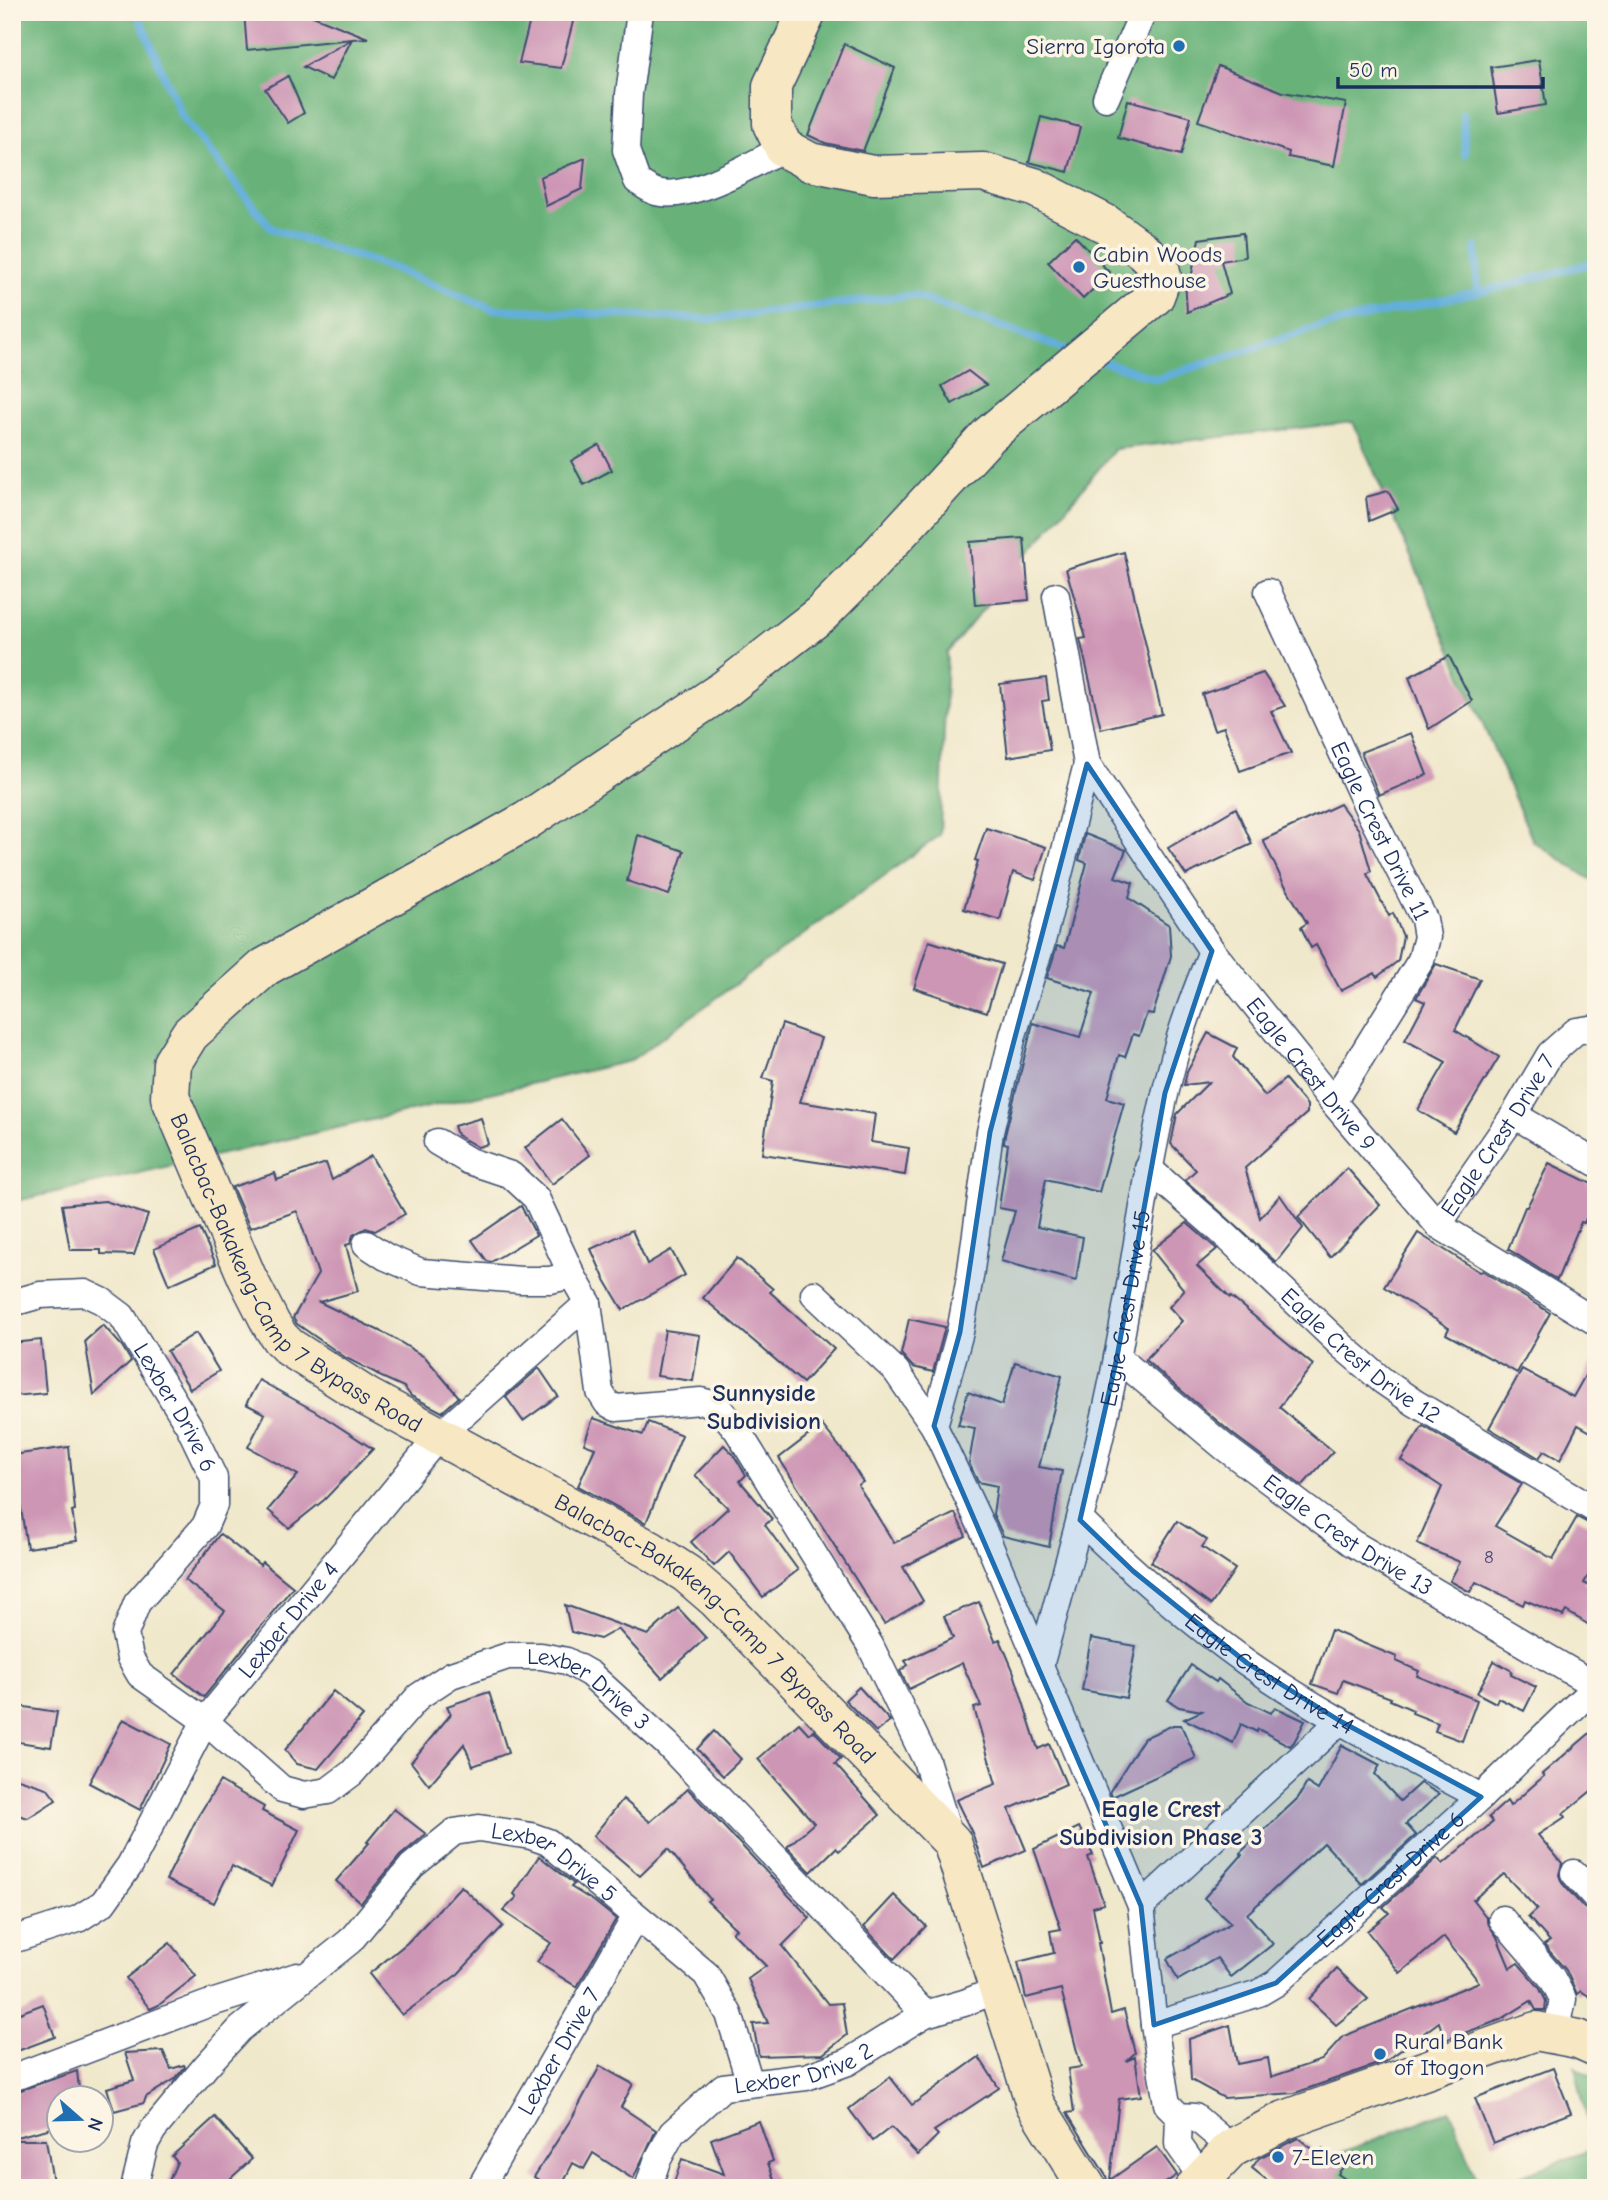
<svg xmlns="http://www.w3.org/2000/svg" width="1608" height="2200" font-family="'Comic Neue',sans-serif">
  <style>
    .forest { fill: #68b279; stroke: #42706c; stroke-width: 2 }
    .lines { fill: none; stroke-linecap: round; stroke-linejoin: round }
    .stream { stroke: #63afdc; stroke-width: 8 }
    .building { fill: #cd96b5 }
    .minor-casing { stroke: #3b4b6e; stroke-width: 29 }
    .secondary-casing { stroke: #3b4b6e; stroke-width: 41 }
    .minor { stroke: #fff; stroke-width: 26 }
    .secondary { stroke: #f7e8c3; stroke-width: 38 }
    .marked { fill: #1f6fb2; fill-opacity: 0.2; stroke: #1f6fb2; stroke-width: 5; stroke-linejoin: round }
    .poi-dot { fill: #1f6fb2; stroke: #fcf5e5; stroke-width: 2.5 }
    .labels { text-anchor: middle; stroke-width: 7; stroke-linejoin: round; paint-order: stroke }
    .number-label { font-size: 19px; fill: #484974 }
    .poi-label { font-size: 23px; fill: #1b2f5e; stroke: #fcf5e5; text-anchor: start }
    .street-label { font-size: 23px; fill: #1b2f5e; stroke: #fcf5e5 }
    .neighbourhood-label { font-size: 24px; font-weight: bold; fill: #1b2f5e; stroke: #fcf5e5 }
  </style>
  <rect width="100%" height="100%" fill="#fcf5e5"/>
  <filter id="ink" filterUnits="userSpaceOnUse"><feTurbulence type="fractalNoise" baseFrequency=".0143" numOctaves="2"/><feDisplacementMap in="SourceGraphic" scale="14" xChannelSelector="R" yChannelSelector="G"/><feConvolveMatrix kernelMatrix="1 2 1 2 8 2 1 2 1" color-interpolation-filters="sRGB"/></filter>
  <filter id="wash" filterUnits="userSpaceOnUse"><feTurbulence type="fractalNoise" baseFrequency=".00686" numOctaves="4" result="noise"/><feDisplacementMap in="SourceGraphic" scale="28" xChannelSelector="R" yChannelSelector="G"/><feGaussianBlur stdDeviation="1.57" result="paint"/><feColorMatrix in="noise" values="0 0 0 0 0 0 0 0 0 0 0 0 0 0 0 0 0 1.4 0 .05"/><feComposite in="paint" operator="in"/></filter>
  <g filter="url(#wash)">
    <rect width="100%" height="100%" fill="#f0e8cb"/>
    <!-- forest -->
    <g class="forest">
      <path d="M12 12H1596V883L1533 841 1353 422 1115 449 947 653 940 835 630 1061 12 1202Z"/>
      <path d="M1575 2067 1596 2079V2188H1486L1594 2149Z"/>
      <path d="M1450 2110 1480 2188H1334L1307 2166Z"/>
    </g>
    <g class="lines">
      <!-- stream -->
      <g class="stream">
        <path d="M137 12 182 117 272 229 392 268 493 309 710 319 913 295 1070 351"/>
        <path d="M1463 114 1465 154"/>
        <path d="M1476 247 1477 292"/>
        <path d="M1096 359 1157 379 1317 327 1505 286 1596 262"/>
      </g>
    </g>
    <g id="blocks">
      <!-- building -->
      <g class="building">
        <path d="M244 12H303L368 38 352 39 331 80 303 67 352 39 247 50Z"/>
        <path d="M575 14 561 68 519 63 531 16Z"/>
        <path d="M844 44 895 68 863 151 825 143 808 135Z"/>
        <path d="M1539 60 1546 105 1498 113 1491 67Z"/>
        <path d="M1218 66 1283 92 1346 103 1334 166 1288 157 1289 152 1198 121Z"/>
        <path d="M288 76 304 113 288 123 265 89Z"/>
        <path d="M1128 100 1191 117 1181 155 1118 138Z"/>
        <path d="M1041 117 1080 127 1068 172 1029 162Z"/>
        <path d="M585 158 582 189 546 206 540 177Z"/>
        <path d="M1243 233 1245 257 1221 261 1230 294 1187 312 1185 280 1191 278 1199 239Z"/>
        <path d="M1075 236 1110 273 1083 299 1048 262Z"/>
        <path d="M968 371 986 385 952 404 942 386Z"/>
        <path d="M599 445 612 470 584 485 571 461Z"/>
        <path d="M1388 491 1398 509 1369 521 1366 497Z"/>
        <path d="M1024 538 1029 600 975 605 970 542Z"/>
        <path d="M1124 552 1162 714 1101 729 1080 639 1086 638 1066 569Z"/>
        <path d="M1449 656 1472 701 1429 729 1409 677Z"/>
        <path d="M1263 673 1285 706 1271 711 1291 753 1240 771 1224 727 1214 730 1202 694Z"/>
        <path d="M1046 678 1049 700 1042 701 1050 750 1008 757 1000 684Z"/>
        <path d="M1411 733 1427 775 1379 795 1361 752Z"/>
        <path d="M1340 804 1359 830 1371 871 1367 874 1389 916 1393 913 1403 936 1398 961 1377 977 1375 973 1341 991 1316 945 1311 948 1301 927 1307 923 1282 880 1263 840Z"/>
        <path d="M1236 808 1252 844 1186 875 1168 848Z"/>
        <path d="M986 828 1046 847 1035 880 1013 872 1000 920 964 909 978 861 975 860Z"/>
        <path d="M1085 834 1126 850 1115 877 1133 883 1129 898 1169 925 1171 956 1153 1014 1147 1013 1139 1036 1133 1034 1125 1057 1119 1055 1107 1098 1124 1103 1099 1192 1046 1179 1037 1227 1083 1237 1076 1281 1001 1261 1015 1211 999 1208 1008 1144 1004 1143 1005 1135 1033 1023 1080 1037 1094 993 1047 978 1057 946 1064 948 1087 863 1079 860Z"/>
        <path d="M638 835 684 851 669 895 627 881Z"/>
        <path d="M929 941 1002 964 987 1012 914 988Z"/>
        <path d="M1436 964 1480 979 1455 1030 1499 1057 1454 1132 1418 1110 1446 1062 1405 1040 1425 1002 1416 998Z"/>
        <path d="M782 1024 821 1038 800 1102 875 1114 871 1142 909 1148 905 1175 762 1154 773 1081 763 1078Z"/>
        <path d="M1208 1033 1237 1048 1233 1057 1265 1096 1285 1079 1307 1105V1113L1245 1168 1260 1218 1280 1195 1303 1228 1276 1262 1185 1180 1196 1170 1171 1144 1177 1114 1209 1082 1184 1085 1187 1072Z"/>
        <path d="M481 1118 488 1144 478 1147 457 1135 454 1126Z"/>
        <path d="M562 1119 590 1155 552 1184 525 1148Z"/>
        <path d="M371 1156 405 1214 375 1231 366 1228 353 1235 350 1244 346 1245 358 1291 319 1302 390 1336 426 1358 459 1397 442 1412 411 1396 404 1387 377 1375 378 1374 346 1358 297 1324 293 1318 318 1274 297 1211 250 1228 232 1187 275 1173 277 1180 326 1163 332 1180Z"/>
        <path d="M1549 1163 1596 1186V1198L1584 1223 1581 1222 1557 1280 1508 1249 1525 1207H1527Z"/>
        <path d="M1347 1168 1380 1205 1330 1257 1298 1217Z"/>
        <path d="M105 1201 148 1215 134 1255 101 1254V1250H70L62 1205Z"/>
        <path d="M521 1206 536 1235 491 1262 487 1261 472 1240Z"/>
        <path d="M1187 1223 1217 1249 1197 1266 1230 1298 1231 1297 1313 1365 1279 1407 1333 1452 1302 1486 1234 1435 1145 1360 1182 1321 1169 1307 1184 1290 1152 1250Z"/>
        <path d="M200 1229 216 1264 169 1285 154 1249Z"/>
        <path d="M632 1230 647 1264 671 1250 685 1275 623 1310 604 1278 591 1249Z"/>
        <path d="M1418 1233 1480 1272 1483 1271 1550 1313 1517 1373 1446 1334 1449 1328 1384 1287Z"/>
        <path d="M737 1258 773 1289 770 1292 834 1349 803 1383 703 1298Z"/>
        <path d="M909 1319 945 1327 933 1372 913 1367 901 1354Z"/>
        <path d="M103 1325 122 1346 131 1361 94 1395 85 1341Z"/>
        <path d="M665 1330 700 1335 693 1381 657 1376Z"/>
        <path d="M196 1333 219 1371 190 1389 167 1351Z"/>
        <path d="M41 1340 46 1393 14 1396 12 1343Z"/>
        <path d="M1596 1356V1435L1578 1425 1560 1460 1544 1451 1539 1458 1489 1428 1522 1369 1573 1397Z"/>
        <path d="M1015 1362 1062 1376 1039 1467 1062 1471 1049 1547 1003 1536 993 1514 997 1486 978 1482 969 1463 975 1428 958 1425 968 1392 1002 1405Z"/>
        <path d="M539 1368 558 1396 523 1421 506 1397Z"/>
        <path d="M259 1380 315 1411 373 1449 324 1500 289 1528 268 1510 298 1475 248 1447 265 1414 246 1404Z"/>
        <path d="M593 1418 643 1435 648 1422 682 1435 646 1523 578 1486 595 1448 584 1444Z"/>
        <path d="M822 1425 846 1455 863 1482 858 1485 894 1543 955 1513 966 1536 903 1567 923 1601 884 1624 779 1458Z"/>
        <path d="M1423 1426 1522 1484 1495 1526 1553 1559 1577 1517 1596 1527V1562L1584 1583 1596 1589V1629L1566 1611 1563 1616 1525 1600 1523 1605 1476 1582 1470 1592 1450 1581 1460 1562 1417 1544 1442 1487 1401 1460Z"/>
        <path d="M724 1445 733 1454 746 1475 740 1481 772 1519 765 1525 798 1570 763 1597 729 1552 714 1566 691 1542 728 1508 695 1475Z"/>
        <path d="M69 1447 75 1510 72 1511 77 1541 27 1548 13 1455Z"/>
        <path d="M1177 1521 1207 1540 1202 1547 1235 1569 1211 1605 1151 1562Z"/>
        <path d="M220 1534 260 1565 262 1562 293 1587 204 1697 174 1674 225 1611 185 1580Z"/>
        <path d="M979 1602 995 1641 1000 1639 1013 1670 1038 1749 1049 1744 1066 1784 1009 1809 1026 1850 984 1868 973 1835 956 1800 996 1784 974 1708 981 1706 962 1663 909 1689 900 1671 908 1665 905 1661 953 1638 944 1616Z"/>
        <path d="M565 1605 648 1635 678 1608 706 1638 662 1678 618 1629 600 1639 571 1632Z"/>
        <path d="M1331 1630 1397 1657 1396 1661 1419 1671 1417 1676 1477 1700 1462 1741 1435 1731 1438 1723 1412 1713 1413 1710 1390 1700 1391 1698 1343 1680 1338 1693 1312 1684Z"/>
        <path d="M1091 1638 1136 1646 1126 1698 1082 1690Z"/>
        <path d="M1494 1661 1512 1671 1511 1675 1536 1687 1524 1711 1498 1698 1496 1703 1477 1693Z"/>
        <path d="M1191 1665 1216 1682 1218 1679 1248 1702 1271 1713 1275 1707 1305 1721 1294 1742 1290 1746 1258 1729 1257 1732 1241 1724 1233 1743 1184 1719 1202 1711 1179 1707 1168 1700Z"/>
        <path d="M859 1687 890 1721 876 1732 845 1700Z"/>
        <path d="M333 1691 363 1716 318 1769 297 1764 285 1750Z"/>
        <path d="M489 1692 508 1753 473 1766 464 1744 429 1785 411 1762 451 1714 447 1706Z"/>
        <path d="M12 1705 57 1712 51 1747 12 1741Z"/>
        <path d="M123 1719 171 1744 140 1810 89 1783Z"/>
        <path d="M799 1723 809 1734 813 1730 841 1759 835 1764 880 1815 839 1851 836 1848 811 1872 787 1847 814 1823 758 1759Z"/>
        <path d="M1173 1725H1181L1196 1758 1112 1797 1110 1791 1144 1738Z"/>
        <path d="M1596 1728V1787L1563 1814 1565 1817 1538 1835 1562 1863 1559 1875 1562 1883 1584 1908 1596 1913V2001L1581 1991 1577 1994 1566 1970 1544 1945 1550 1941 1528 1917 1537 1909 1504 1874 1473 1900 1487 1918V1922L1497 1937 1510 1968 1518 1963 1539 1987 1546 2001 1545 2010H1536L1531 2001 1500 2020 1445 2040 1439 2022 1386 2061 1295 2093 1224 2098 1191 2080 1189 2039 1230 2025 1237 2064 1268 2058 1271 2077 1322 2060 1344 2036 1479 1982 1444 1937 1400 1973 1367 1931 1389 1913 1383 1907 1437 1858 1443 1864 1493 1822 1489 1817 1507 1801 1510 1806 1544 1776 1542 1774Z"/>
        <path d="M714 1731 741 1759 723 1776 697 1749Z"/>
        <path d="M1342 1745 1380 1765 1375 1774 1400 1801 1420 1783 1439 1794 1406 1824 1416 1835 1362 1884 1324 1843 1247 1914 1273 1944 1231 1977 1217 1958 1178 1980 1167 1959 1231 1923 1204 1898 1242 1855 1240 1853 1298 1798 1307 1783 1318 1790Z"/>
        <path d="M12 1777 47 1788 56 1800 28 1818 12 1813Z"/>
        <path d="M220 1781 264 1807 262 1811 299 1830 272 1886 232 1866 214 1903 166 1880 197 1818Z"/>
        <path d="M688 1789 810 1918 782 1946 828 2004 842 2003 847 2035 823 2054 759 2056 753 2024 768 2023 748 1979 766 1966 732 1932 736 1929 707 1901 710 1899 668 1849 640 1876 593 1836 623 1799 650 1822Z"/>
        <path d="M394 1809 426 1834 400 1856 361 1903 336 1881 369 1843 367 1842Z"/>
        <path d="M1079 1827 1093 1855 1088 1857 1104 1904 1093 1907 1100 1943H1098L1111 2014 1124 2010 1135 2053 1126 2061 1135 2057 1141 2096 1119 2099 1110 2180 1157 2147 1177 2175 1158 2188H1109L1106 2176 1067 2113 1074 2112 1068 2069 1081 2067 1061 1989 1026 1998 1018 1962 1054 1953 1050 1931 1061 1929 1034 1849Z"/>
        <path d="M539 1856 574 1884 571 1887 595 1902 616 1919 577 1987 537 1962 551 1943 503 1911 517 1897 514 1894Z"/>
        <path d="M461 1886 503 1926 458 1974 402 2015 369 1974 407 1943Z"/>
        <path d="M894 1895 926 1926 894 1959 864 1927Z"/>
        <path d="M170 1943 196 1976 159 2005 150 2009 126 1978Z"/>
        <path d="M1337 1969 1368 1999 1336 2025 1309 1999Z"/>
        <path d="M43 2004 55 2037 12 2053V2016Z"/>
        <path d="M163 2051 171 2069 184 2065 185 2067 175 2079 146 2097 144 2103 114 2111 107 2088 134 2080 125 2053Z"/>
        <path d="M979 2057 999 2088 934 2131 938 2135 918 2155 891 2127 873 2141 849 2109 890 2077 912 2105Z"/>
        <path d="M600 2066 633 2084 621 2107 656 2130 633 2179 593 2153 584 2169 573 2163 560 2188H553L534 2177 573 2116Z"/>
        <path d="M1553 2068 1571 2113 1493 2143 1475 2098Z"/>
        <path d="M77 2071 80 2098H60V2126L12 2138V2093Z"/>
        <path d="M215 2117 252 2159 220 2188H166L177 2162 172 2156Z"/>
        <path d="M759 2121 773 2161 768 2163 777 2188H672L682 2159 724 2174 711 2139Z"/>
        <path d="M1298 2138 1319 2154 1322 2149 1345 2164 1338 2174 1358 2188H1277L1252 2168 1259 2158Z"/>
        <path d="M12 2140H46L54 2188H12Z"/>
      </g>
    </g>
  </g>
  <g filter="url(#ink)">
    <use href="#blocks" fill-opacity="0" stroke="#3b4b6e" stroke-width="2"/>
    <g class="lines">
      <defs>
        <g id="minor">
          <path d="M640 12 629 94 626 150 637 181C643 185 650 190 656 192 690 202 754 163 784 148"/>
          <path d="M1106 98 1143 12"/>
          <path id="s1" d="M1268 592 1369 811 1424 919 1427 937 1421 960 1333 1102"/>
          <path id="s2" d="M1087 764 1212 951 1333 1102 1438 1225 1596 1322"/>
          <path d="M1514 1115 1596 1163"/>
          <path d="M437 1142 469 1161 511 1175 536 1198 572 1275 588 1303 600 1392 607 1403 616 1408 701 1401 716 1405 737 1430 870 1645 926 1760 950 1837"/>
          <path id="s3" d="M1148 1168 1224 1234 1342 1346 1383 1381 1415 1403 1596 1510"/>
          <path id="s4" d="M1438 1225 1514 1115 1550 1054 1576 1031 1596 1028"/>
          <path d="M366 1244 386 1257 421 1272 521 1280H550L572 1275"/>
          <path d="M814 1294 896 1371 934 1426 984 1532 1141 1906 1154 2025 1167 2104 1179 2116 1195 2117 1232 2148"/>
          <path id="s5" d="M12 1303 40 1295 85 1293 102 1301 122 1316 189 1426 214 1478V1505L205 1526 137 1603 125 1634 130 1658 140 1675 205 1721 282 1789 304 1795 328 1791 352 1773 419 1696 451 1675 508 1656H541L567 1661 590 1674 667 1744 925 2014"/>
          <path id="s6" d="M1117 1357 1224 1447 1352 1543 1596 1686"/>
          <path d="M934 1426 960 1332 970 1277 990 1132 1013 1035 1041 945 1087 764 1056 596"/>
          <path id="s7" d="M1080 1520C1132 1571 1186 1619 1246 1662 1320 1714 1401 1754 1481 1797"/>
          <path id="s8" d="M1040 1666C1068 1564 1097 1462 1117 1358 1137 1255 1148 1152 1176 1051 1185 1017 1199 984 1212 951"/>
          <path d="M1574 1873 1596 1898"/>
          <path d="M1141 1906 1340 1721"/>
          <path d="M1502 1919 1552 1978 1563 1999 1556 2034"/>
          <path id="s9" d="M12 1940 78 1919 103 1903 130 1865 205 1721 439 1436 588 1303"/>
          <path id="s10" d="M1154 2025 1259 1993 1276 1983 1481 1797 1596 1686"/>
          <path d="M12 2078 205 2005 297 1976"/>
          <path d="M1179 2116 1178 2144 1202 2178 1215 2187"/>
          <path id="s11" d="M134 2188 145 2144 153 2130 206 2066 240 2029 350 1941 412 1866 454 1832 479 1828 531 1836 548 1842 706 1974 729 2014 750 2083"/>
          <path id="s12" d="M480 2188 636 1916"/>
          <path id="s13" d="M648 2188 657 2161 672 2133 723 2087 806 2077 848 2062 925 2014 964 2003 997 1990"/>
        </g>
        <g id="secondary">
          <path id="s14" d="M807 12 772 86V124L784 148 810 162 873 175 983 172 1034 187 1106 224 1142 250 1160 267 1162 277 1155 296 989 435 865 570 821 614 726 688 526 821 265 967 190 1034 172 1063 170 1097 247 1277 271 1324 280 1338 289 1347 367 1397 650 1550 687 1574 716 1599 952 1842 1035 2104 1087 2188"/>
          <path d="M1194 2188 1232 2148 1285 2120 1536 2031 1578 2039 1596 2047"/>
        </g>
      </defs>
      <!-- minor casing -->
      <use href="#minor" class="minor-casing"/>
      <!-- secondary casing -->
      <use href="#secondary" class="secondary-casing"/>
      <!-- minor -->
      <use href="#minor" class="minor"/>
      <!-- secondary -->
      <use href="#secondary" class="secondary"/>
    </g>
  </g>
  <!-- marked area -->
  <path class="marked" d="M1087 764 1212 951 1165 1093 1117 1357 1080 1520 1133 1571 1247 1663 1340 1721 1481 1797 1276 1983 1154 2025 1141 1906 934 1426 960 1332 990 1132Z"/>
  <!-- markers -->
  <g class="poi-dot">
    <circle cx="1179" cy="46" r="7"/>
    <circle cx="1079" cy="267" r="7"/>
    <circle cx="1380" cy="2054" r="7"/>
    <circle cx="1278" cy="2157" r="7"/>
  </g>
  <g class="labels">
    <!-- number labels -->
    <g class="number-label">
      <text x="1489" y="1563">8</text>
    </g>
    <!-- poi labels -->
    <g class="poi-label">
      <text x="1165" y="54" text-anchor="end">Sierra Igorota</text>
      <text x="1093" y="262">Cabin Woods<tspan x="1093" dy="26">Guesthouse</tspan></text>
      <text x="1394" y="2049">Rural Bank<tspan x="1394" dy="26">of Itogon</tspan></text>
      <text x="1292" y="2165">7-Eleven</text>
    </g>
    <!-- street labels -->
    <g class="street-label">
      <text dy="8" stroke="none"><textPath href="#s1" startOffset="264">Eagle Crest Drive 11</textPath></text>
      <text dy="8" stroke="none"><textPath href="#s2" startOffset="383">Eagle Crest Drive 9</textPath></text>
      <text dy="8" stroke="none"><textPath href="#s4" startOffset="108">Eagle Crest Drive 7</textPath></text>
      <text dy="8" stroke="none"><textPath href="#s14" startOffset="2100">Balacbac-Bakakeng-Camp 7 Bypass Road</textPath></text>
      <text dy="8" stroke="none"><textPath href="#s8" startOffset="368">Eagle Crest Drive 15</textPath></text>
      <text dy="8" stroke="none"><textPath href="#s3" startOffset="284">Eagle Crest Drive 12</textPath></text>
      <text dy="8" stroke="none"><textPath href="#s5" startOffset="224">Lexber Drive 6</textPath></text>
      <text dy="8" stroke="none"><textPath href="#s6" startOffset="292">Eagle Crest Drive 13</textPath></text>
      <text dy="8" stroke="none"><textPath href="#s9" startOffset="439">Lexber Drive 4</textPath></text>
      <text dy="8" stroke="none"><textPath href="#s14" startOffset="2667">Balacbac-Bakakeng-Camp 7 Bypass Road</textPath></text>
      <text dy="8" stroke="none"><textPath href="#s7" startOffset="245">Eagle Crest Drive 14</textPath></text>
      <text dy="8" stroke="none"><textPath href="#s5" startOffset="1085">Lexber Drive 3</textPath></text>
      <text dy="8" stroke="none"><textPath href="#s11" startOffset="597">Lexber Drive 5</textPath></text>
      <text dy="8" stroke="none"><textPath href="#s10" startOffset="284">Eagle Crest Drive 6</textPath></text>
      <text dy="8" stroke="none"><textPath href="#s12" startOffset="158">Lexber Drive 7</textPath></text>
      <text dy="8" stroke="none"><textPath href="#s13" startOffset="212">Lexber Drive 2</textPath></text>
    </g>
    <!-- neighbourhood labels -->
    <g class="neighbourhood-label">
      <text x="764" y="1401">Sunnyside<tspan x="764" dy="28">Subdivision</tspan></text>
      <text x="1161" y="1817">Eagle Crest<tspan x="1161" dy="28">Subdivision Phase 3</tspan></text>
    </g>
  </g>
  <!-- margin -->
  <rect width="1608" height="2200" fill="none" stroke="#fcf5e5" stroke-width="42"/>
  <!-- north arrow -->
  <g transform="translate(80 2119) rotate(110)"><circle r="33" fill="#fcf5e5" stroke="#a2a6af" stroke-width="2"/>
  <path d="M0-5L12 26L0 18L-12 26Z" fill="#1f6fb2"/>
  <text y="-10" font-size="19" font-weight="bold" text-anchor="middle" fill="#1b2f5e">N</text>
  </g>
  <!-- scale -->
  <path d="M1338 77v10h205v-10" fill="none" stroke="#1b2f5e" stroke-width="3.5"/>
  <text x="1349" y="77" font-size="21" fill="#1b2f5e" stroke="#fcf5e5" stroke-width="5" paint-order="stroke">50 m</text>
</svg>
